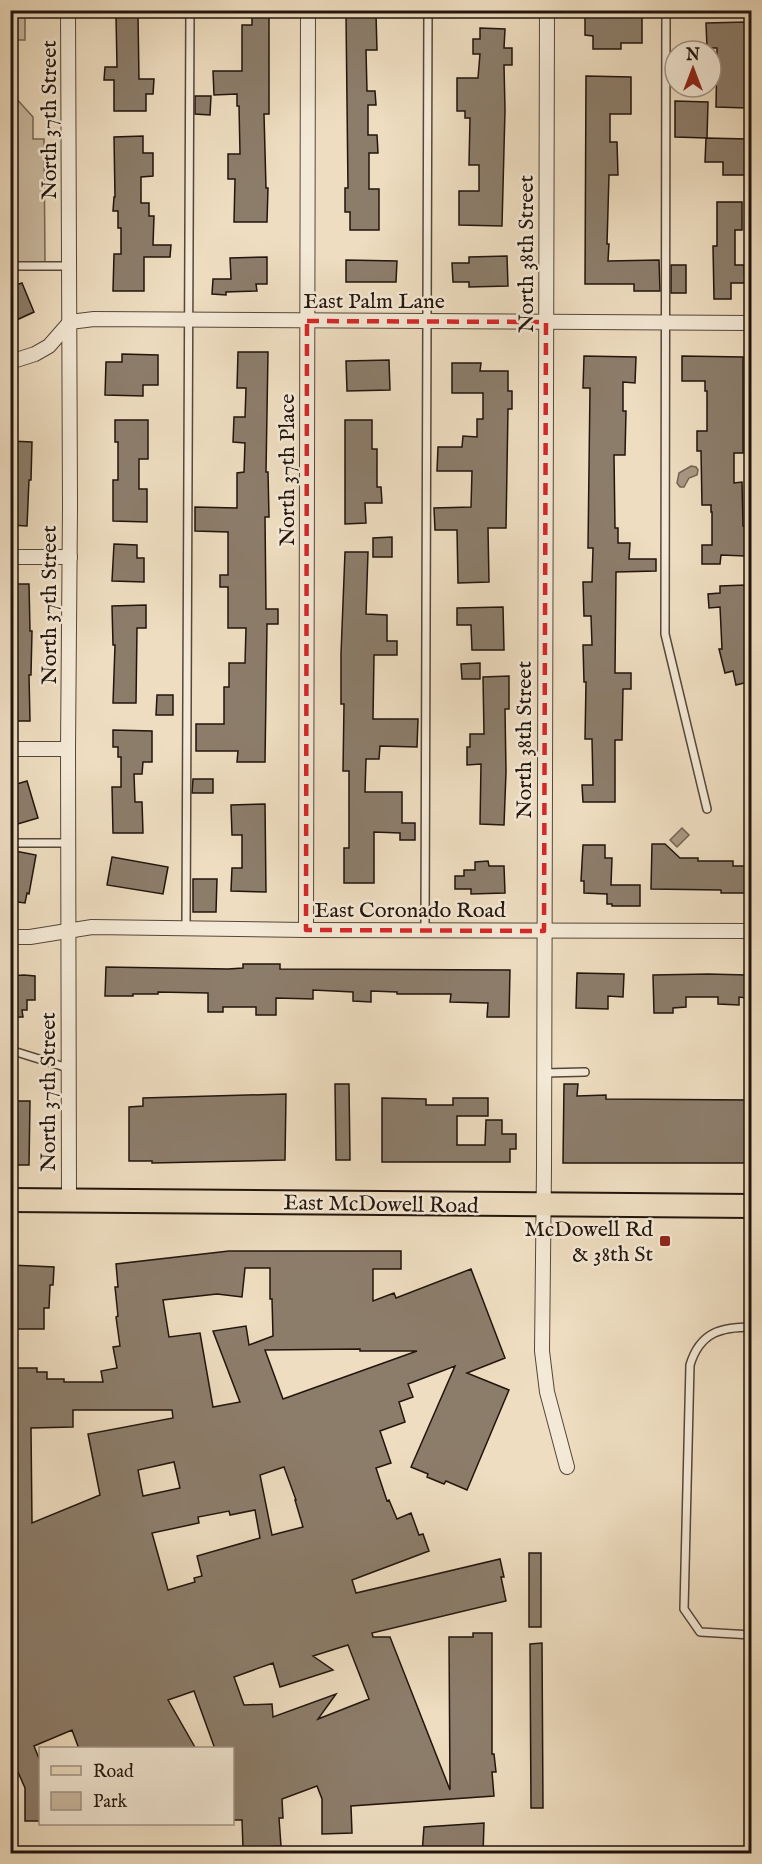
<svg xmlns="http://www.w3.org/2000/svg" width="762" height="1864" font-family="'IM FELL English',serif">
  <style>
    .green { fill: #cbbba2; stroke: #766858; stroke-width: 1.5 }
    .water { fill: #a99983; stroke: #736454; stroke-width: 1.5 }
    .building { fill: #8c7d6b; stroke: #22150e; stroke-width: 1.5; fill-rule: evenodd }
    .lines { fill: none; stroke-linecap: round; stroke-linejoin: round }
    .lane-casing { stroke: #55473a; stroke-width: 10 }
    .street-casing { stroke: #55473a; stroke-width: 16 }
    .primary-casing { stroke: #22150e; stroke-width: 26 }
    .lane { stroke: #f4e9d6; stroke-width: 7 }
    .street { stroke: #f4e9d6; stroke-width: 14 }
    .primary { stroke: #eeddc0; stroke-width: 22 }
    .marked { fill: none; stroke: #d62828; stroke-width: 4.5; stroke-dasharray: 12 8; stroke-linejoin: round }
    .poi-dot { fill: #8f2418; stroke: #f4e9d6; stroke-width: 2 }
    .labels { text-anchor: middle; stroke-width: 5; stroke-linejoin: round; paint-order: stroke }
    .street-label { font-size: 22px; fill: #22150e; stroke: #f4e9d6 }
    .poi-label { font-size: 22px; fill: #22150e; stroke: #f4e9d6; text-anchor: end }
  </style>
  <rect width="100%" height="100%" fill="#eeddc0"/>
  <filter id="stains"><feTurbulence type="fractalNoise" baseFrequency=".00333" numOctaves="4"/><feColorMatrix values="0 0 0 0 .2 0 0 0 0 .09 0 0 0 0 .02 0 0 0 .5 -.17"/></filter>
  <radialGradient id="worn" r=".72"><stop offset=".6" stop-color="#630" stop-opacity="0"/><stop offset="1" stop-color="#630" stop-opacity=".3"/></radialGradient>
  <!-- green -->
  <g class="green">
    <path d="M11 10 25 11V40H11Z"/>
    <path d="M10 96H14L33 117V139H44L45 262 11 263Z"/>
  </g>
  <!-- water -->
  <g class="water">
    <path d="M691 466 696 467 698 470 697 475 689 478 684 487H680L677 483 679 473Z"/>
    <path d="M682 828 689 835 677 847 670 840Z"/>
  </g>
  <!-- building -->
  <g class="building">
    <path d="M585 12 633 13V16H642V43H621V49H593V36L585 35Z"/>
    <path d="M376 14 377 50H366L367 91H375L376 105H368V135H377L378 153H369V189H379V230H350V212H345V188H348L346 15Z"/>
    <path d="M116 16H138L139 79H154L153 94H146V111H114V80H104L105 67H117Z"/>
    <path d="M252 16H269V114H264L266 188H268L267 222H234L235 179H228V154H240L239 106H237V94L214 95 213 71H242V25H252Z"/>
    <path d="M747 22V108L716 107 717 48H707L706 23Z"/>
    <path d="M480 28 505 29 504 48H512V65H504L505 110 502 226 459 225V191H479V165H469L470 118H465V111H457V78H478L480 54H473V39H480Z"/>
    <path d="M586 76 631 77V114H610V142H617L618 175H609L607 244H609L608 261 659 260 660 291H634V284H585Z"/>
    <path d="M195 96H211L210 115 195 114Z"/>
    <path d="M675 101 708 102 707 138 675 137Z"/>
    <path d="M143 136V153H153V176L141 177V203H149V216H154L153 245H171L170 257H144V291H113L114 254H121V228H118V211H113L114 197H115L114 137Z"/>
    <path d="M706 138 747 139V175H723V162H705Z"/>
    <path d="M717 202H742V230H735V265H744L745 283H731V299H714L713 246H717Z"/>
    <path d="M507 256 508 286 469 287V282H453L452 263H469V257Z"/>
    <path d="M267 257V284H256L257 291 226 292V295L212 294 213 279H231L230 258Z"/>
    <path d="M346 260 397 261 396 282H346Z"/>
    <rect x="671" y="265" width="15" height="28"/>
    <path d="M22 283 34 312 10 323V287Z"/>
    <path d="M238 352H268L266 472H268L269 517H265L266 609H278V624H267L265 762H237L238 751H196V724H224V687H229V663H245L246 628H228V587H220V575H228V532L195 531V507L237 508V473L244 472 245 443 233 442 234 417H245L246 388H237Z"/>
    <path d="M122 354 158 355V385H143V396L105 395 106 362H122Z"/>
    <path d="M584 356 636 357 635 383 623 382V411H626L625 455H614L615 528H618V543H630L629 559H656V571L616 572 615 673H631V689H623L622 740H615V802H583L582 785H593L592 739H585L586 682H584L583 645H592L591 616H584L583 582H592L593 548H588L590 388H583Z"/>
    <path d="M682 356 743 357V453H734V483L742 482 743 526H745V556L721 555 720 564H702V545H712V512H711V505H702L701 451H697V431H707V391H705V381H682Z"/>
    <path d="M389 360 390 390 347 391 346 361Z"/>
    <path d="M452 363H481L480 371H508V391H512V409H508L506 528H488L489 582 458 583 457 530H435L434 508 471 507 472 471H437L438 447H462L463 436 477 437V419H483V393H452Z"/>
    <path d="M115 420H148V459H139V489H147V522L113 521V480H118V442H115Z"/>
    <path d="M345 420H372V449H377V487H381L382 503H365L366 523 345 524Z"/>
    <path d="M10 441 32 442 31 480H29L27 526 10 525Z"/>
    <path d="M392 537V557H373V538Z"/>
    <path d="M114 544 137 545V558H144V582L112 581Z"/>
    <path d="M345 552H368L366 614 387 615V641H397V655H374L373 719H418L417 747 380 746 379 759H366L365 792H402V823H415V840H400V833L374 832V883H344V848H349V771H343L344 704H341V654Z"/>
    <path d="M10 584H29L30 631H32L31 675H29L30 721H10Z"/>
    <path d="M746 585 748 639 752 638V681L736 685 733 671 725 673 719 649H722L720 607 709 608 708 594 720 593V586Z"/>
    <path d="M146 605V628H137L136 703H113L115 645H113L112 606Z"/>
    <path d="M503 607 504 650H472L471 625H457V608Z"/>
    <path d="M480 663V679H462L461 664Z"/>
    <path d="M509 676V709H505L506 772 504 825 480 824 481 764 467 765V747H470V734H484L483 677Z"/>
    <path d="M157 695H173V715H156Z"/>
    <path d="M113 730 152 731V762H143L142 774H134L135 802H142L143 833H113L112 787H121V757H118V747H113Z"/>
    <path d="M193 779H213V793H192Z"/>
    <path d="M27 781 38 818 14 825 10 813V786Z"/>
    <path d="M265 804 266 892 231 891 232 868H242V835H232L231 805Z"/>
    <path d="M652 844H665L680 858H698V861H733V866H752V893H721V890L651 889Z"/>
    <path d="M583 845H605V858H612L611 885H640V906H612V904H607V894L584 893V881H581Z"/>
    <path d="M10 850 36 855 29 894 27 893 25 903 10 901Z"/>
    <path d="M112 857 168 867 163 894 107 885Z"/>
    <path d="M488 861 489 866H504L505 893 471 894V889H455V876H464V870H475V862Z"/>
    <path d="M193 879H217L216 912H193Z"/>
    <path d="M243 964H280V969L510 970 509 1017H487L488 1003 450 1002 451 994H397V992L371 991V1002L353 1001V992L313 990V999L276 998V1015H256V1007H223V1012H208V993L158 992V994H133V996H105L106 967 228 969 243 968Z"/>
    <path d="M577 973 624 974 623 997 608 996V1009L576 1008Z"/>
    <path d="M708 974 747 975 746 998 739 997V1005L718 1004V997H686V1007L673 1008V1013H654L653 975Z"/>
    <path d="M24 975 35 976V1000H27V1010H22L23 1017H10V976Z"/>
    <path d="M335 1084H349L350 1160H336Z"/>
    <path d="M564 1084H578L577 1096 606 1095V1099L752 1100V1163H563Z"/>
    <path d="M286 1094 285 1160 152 1163V1161H129V1107L143 1106V1098Z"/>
    <path d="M382 1098 426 1099V1105H453V1098H488V1116H457V1145H485L486 1120H502V1134H516V1149H510V1162H382Z"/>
    <path d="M10 1101H30L29 1165H10Z"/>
    <path d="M229 1251H401V1269H373V1301L394 1293 396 1298 471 1269 505 1358 467 1373 509 1390 467 1490 446 1481 444 1484 427 1477 428 1474 411 1467 455 1366 408 1384 413 1397 399 1402 405 1422 380 1431 391 1463 376 1468 387 1501 389 1500 397 1519 411 1513 419 1535 423 1534 429 1551 352 1580 356 1593 500 1559 504 1577H501L506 1601 372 1633 373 1637H390L450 1790 449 1637H473V1633H492V1754H494L496 1772H492L494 1796 351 1806 352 1833 322 1834V1799L317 1786 282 1799 283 1818H279L281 1846 243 1848 242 1820H232V1749H215L194 1691 168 1700 196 1749H79L72 1730 34 1746 40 1761V1821H25V1788L10 1754V1532L13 1531 12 1507H10V1368H37V1372H47V1379H64V1382H103L101 1371 117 1368 113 1347 120 1346 116 1317 118 1316 115 1287H118L116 1264ZM245 1268H270V1299H272L273 1336 249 1345 246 1326 213 1331 240 1402 213 1407 200 1333 169 1337 163 1300 217 1294 242 1297ZM360 1349V1351H417L283 1399 265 1350ZM73 1410H172L173 1418 88 1434 100 1495 32 1523 31 1428 73 1427ZM174 1462 180 1488 143 1496 138 1470ZM284 1467 296 1500H295L303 1527 272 1535 260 1475ZM255 1510 260 1538 197 1556 202 1576 194 1578 195 1582 168 1590 152 1533 199 1523 198 1517 229 1511 230 1515ZM348 1645 369 1699 318 1719 336 1694 273 1717 272 1704 244 1705 234 1677 273 1663 280 1687 333 1670 313 1656Z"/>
    <path d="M10 1265 54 1267 53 1285H50L49 1308H44V1329H10Z"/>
    <rect x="529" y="1553" width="12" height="74"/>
    <path d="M542 1643 543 1808H531L530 1644Z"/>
    <path d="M484 1823 483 1854H422L424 1827Z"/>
  </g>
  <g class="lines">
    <defs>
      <g id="lane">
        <path d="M666 10 665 634 707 809"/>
        <path d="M10 266H69"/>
        <path d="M10 843H68"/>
        <path d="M186 928 190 10"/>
        <path d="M425 930 428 10"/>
        <path d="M10 1050 68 1068"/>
        <path d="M544 1073 585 1072"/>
        <path d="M752 1327C721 1327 700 1332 690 1365L684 1609 700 1632 752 1635"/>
      </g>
      <g id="street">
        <path d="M68 10 70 507 68 749 69 1200"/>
        <path d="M547 10 544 1168 542 1351 547 1392 567 1467"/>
        <path d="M10 362 35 354 49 346 70 322 94 319 752 323"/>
        <path d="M10 557H70"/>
        <path d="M10 749H68"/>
        <path d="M306 930 308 10"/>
        <path d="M10 937H30L92 927 306 930 752 931"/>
      </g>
      <path id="primary" d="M10 1200 752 1206"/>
    </defs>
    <!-- lane casing -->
    <use href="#lane" class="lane-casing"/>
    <!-- street casing -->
    <use href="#street" class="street-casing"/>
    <!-- primary casing -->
    <use href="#primary" class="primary-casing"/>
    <!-- lane -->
    <use href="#lane" class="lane"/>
    <!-- street -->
    <use href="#street" class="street"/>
    <!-- primary -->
    <use href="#primary" class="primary"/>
  </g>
  <!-- marked area -->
  <path class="marked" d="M307 321 546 322 544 931 306 930Z"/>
  <!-- markers -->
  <rect class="poi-dot" x="659" y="1235" width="12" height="12" rx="3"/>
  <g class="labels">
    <!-- street labels -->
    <g class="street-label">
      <text transform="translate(48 120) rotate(-90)" y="8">North 37th Street</text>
      <text transform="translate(525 254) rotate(-90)" y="8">North 38th Street</text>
      <text x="374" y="308">East Palm Lane</text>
      <text transform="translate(286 470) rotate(-90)" y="8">North 37th Place</text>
      <text transform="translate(48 605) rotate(-90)" y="8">North 37th Street</text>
      <text transform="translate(523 740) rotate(-90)" y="8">North 38th Street</text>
      <text x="410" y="917">East Coronado Road</text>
      <text transform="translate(47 1092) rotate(-90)" y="8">North 37th Street</text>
      <text transform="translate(381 1203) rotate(1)" y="8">East McDowell Road</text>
    </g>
    <!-- poi labels -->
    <g class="poi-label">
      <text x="653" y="1236">McDowell Rd<tspan x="653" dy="25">&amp; 38th St</tspan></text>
    </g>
  </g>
  <!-- margin -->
  <rect width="762" height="1864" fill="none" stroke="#eeddc0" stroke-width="36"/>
  <rect x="12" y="12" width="738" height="1840" fill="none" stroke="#22150e" stroke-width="3"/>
  <rect x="18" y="18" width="726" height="1828" fill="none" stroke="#22150e" stroke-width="1.5"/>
  <!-- legend -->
  <rect x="39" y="1747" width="195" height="78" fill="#f4e9d6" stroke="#a09486" stroke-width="1.5"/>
  <rect x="51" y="1766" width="30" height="9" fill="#eeddc0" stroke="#a09486" stroke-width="1.5"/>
  <text x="93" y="1777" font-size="18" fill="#22150e">Road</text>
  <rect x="51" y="1792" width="30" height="18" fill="#cbbba2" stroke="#a09486" stroke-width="1.5"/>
  <text x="93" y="1807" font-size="18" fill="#22150e">Park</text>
  <!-- north arrow -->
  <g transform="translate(693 69)"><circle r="28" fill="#f4e9d6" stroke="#a09486" stroke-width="1.5"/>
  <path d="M0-4.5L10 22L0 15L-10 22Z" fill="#8f2418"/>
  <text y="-9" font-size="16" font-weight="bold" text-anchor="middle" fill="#22150e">N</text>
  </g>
  <rect width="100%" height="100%" filter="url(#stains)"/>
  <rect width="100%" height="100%" fill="url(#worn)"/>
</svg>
